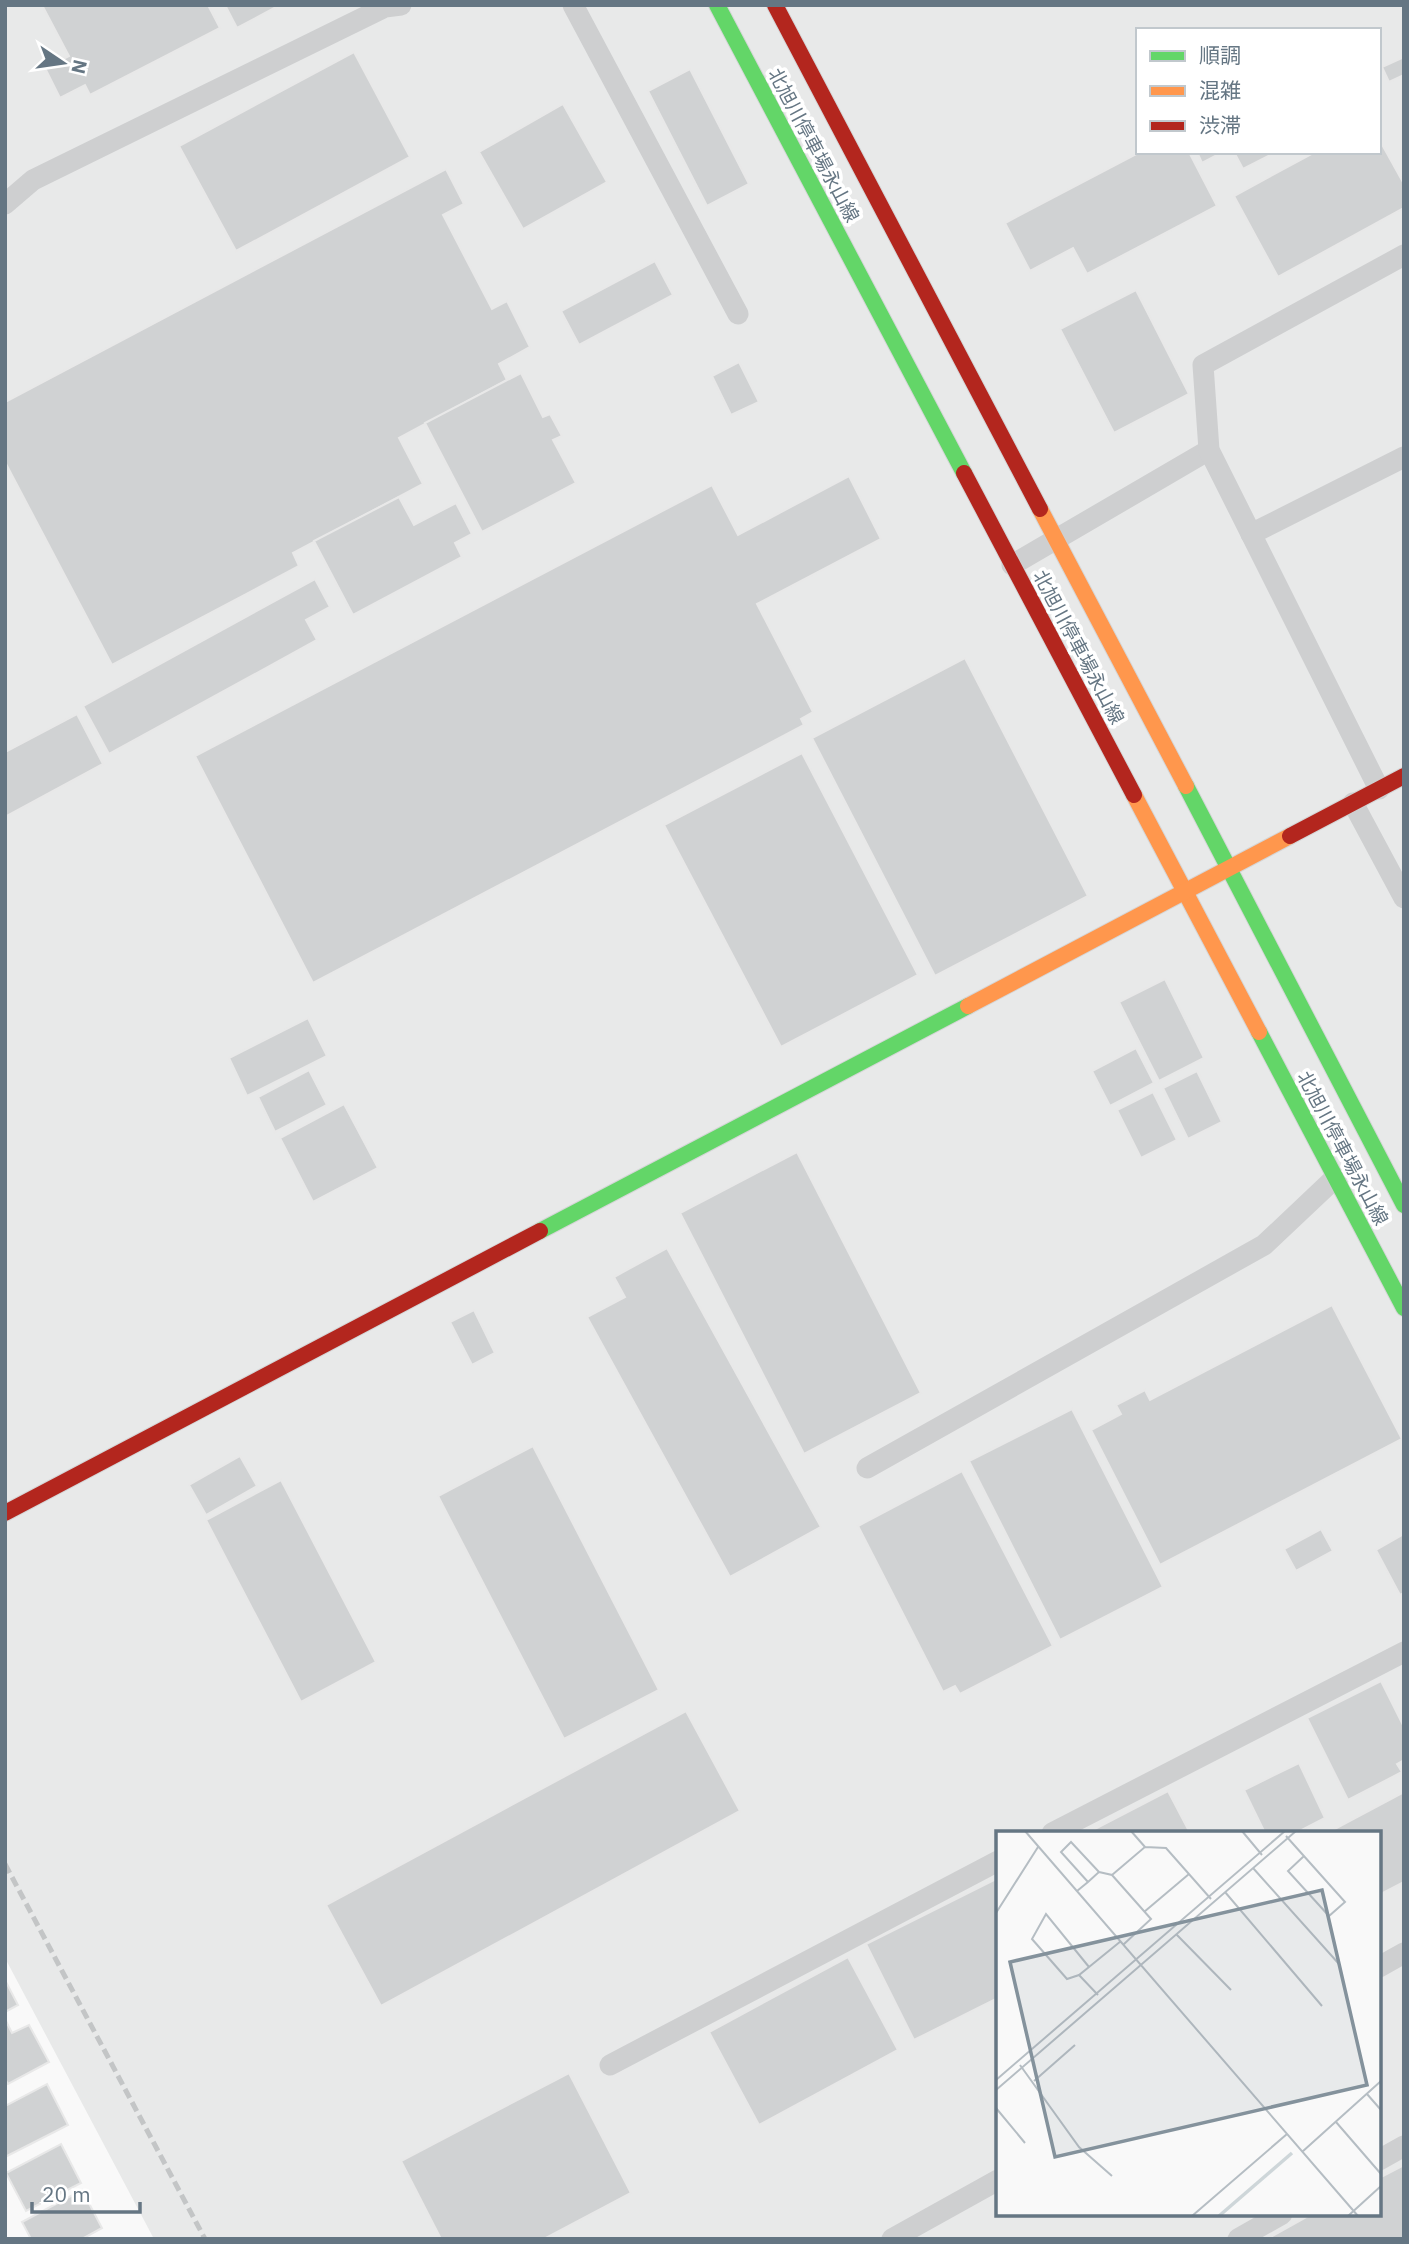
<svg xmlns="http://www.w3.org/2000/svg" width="1409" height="2244" font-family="'IBM Plex Sans','Noto Sans JP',sans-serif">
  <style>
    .built { fill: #e8e9e9; fill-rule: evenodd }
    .building { fill: #d0d2d3; stroke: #e8e8e8; stroke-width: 2 }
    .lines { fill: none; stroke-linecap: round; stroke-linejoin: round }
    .fast-casing { stroke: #d5d6d7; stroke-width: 18 }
    .slow-casing { stroke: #d5d6d7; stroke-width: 18 }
    .jam-casing { stroke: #d5d6d7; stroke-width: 18 }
    .lane { stroke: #cecfd0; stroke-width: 21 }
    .fast { stroke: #63d668; stroke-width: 16 }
    .slow { stroke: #ff974d; stroke-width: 16 }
    .jam { stroke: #b3261e; stroke-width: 16 }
    .rail { stroke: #c3c5c6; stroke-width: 5; stroke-dasharray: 10 5; stroke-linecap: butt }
    .labels { text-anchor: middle; stroke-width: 7; stroke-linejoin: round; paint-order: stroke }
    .street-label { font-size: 19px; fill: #657683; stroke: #fff }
    .inset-river { fill: none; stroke: #ced6d9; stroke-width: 3.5 }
    .inset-road { fill: none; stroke: #b5bdc3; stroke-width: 2 }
    .view { fill: #84929c; fill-opacity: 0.15; stroke: #84929c; stroke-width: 3.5 }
    .inset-edge { fill: none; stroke: #657683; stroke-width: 3.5 }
  </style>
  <rect width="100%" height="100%" fill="#f9f9f9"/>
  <!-- built -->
  <path class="built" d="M5 5H1404V2239H154L5 1958ZM1138 30H1379V152H1138ZM998 1833H1379V2214H998Z"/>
  <!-- building -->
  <g class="building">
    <path d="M42 5H208L220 28 90 95 85 85 60 98 45 68 69 56Z"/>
    <path d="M225 5H280L237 28Z"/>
    <path d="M354 52 410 157 236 251 179 146Z"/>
    <path d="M1404 57V75L1389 82 1382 67Z"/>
    <path d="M690 69 749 184 707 206 648 91Z"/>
    <path d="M563 104 607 182 523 229 479 152Z"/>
    <path d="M1379 139 1404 184V208L1278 277 1234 196 1315 152H1379Z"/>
    <path d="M1140 152H1189L1217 206 1087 274 1073 248 1030 271 1005 223Z"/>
    <path d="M1197 152H1220L1221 153 1202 163Z"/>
    <path d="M1234 152H1276L1243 169Z"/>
    <path d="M446 169 464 204 443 215 492 309 507 301 530 347 499 364 507 380 399 438 423 484 293 553 299 566 112 665 5 462V402Z"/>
    <path d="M655 261 673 295 579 345 561 311Z"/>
    <path d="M1136 290 1189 394 1114 433 1060 329Z"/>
    <path d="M739 362 759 402 731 415 712 376Z"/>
    <path d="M521 373 543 417 550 414 562 436 553 440 576 483 482 532 425 423Z"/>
    <path d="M849 476 881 539 757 604 813 712 801 719 804 725 313 983 195 756 712 485 738 535Z"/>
    <path d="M399 497 414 525 456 503 472 534 455 543 462 557 353 615 314 541Z"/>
    <path d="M315 579 330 607 306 620 317 640 109 754 83 706Z"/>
    <path d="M965 658 1088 896 935 976 812 738Z"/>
    <path d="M77 714 103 764 5 817V752Z"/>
    <path d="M802 753 918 975 781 1047 664 825Z"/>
    <path d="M1165 979 1204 1058 1159 1081 1119 1002Z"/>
    <path d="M308 1018 327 1056 247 1096 229 1058Z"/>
    <path d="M1136 1048 1154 1083 1110 1106 1092 1071Z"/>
    <path d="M309 1070 327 1105 275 1132 258 1097Z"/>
    <path d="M1197 1071 1222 1122 1188 1139 1163 1088Z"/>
    <path d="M1153 1092 1177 1140 1141 1158 1117 1110Z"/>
    <path d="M344 1104 378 1168 313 1202 280 1138Z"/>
    <path d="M797 1152 921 1393 804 1454 680 1213Z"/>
    <path d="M667 1248 821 1527 730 1577 587 1317 625 1297 614 1277Z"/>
    <path d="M1332 1305 1402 1439 1160 1565 1091 1430 1121 1414 1116 1405 1145 1390 1150 1400Z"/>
    <path d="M474 1310 495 1353 472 1365 450 1322Z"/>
    <path d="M1072 1409 1163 1587 1060 1640 969 1461Z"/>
    <path d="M533 1446 659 1690 564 1739 438 1496Z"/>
    <path d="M240 1456 257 1486 206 1515 189 1485Z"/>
    <path d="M962 1471 1053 1646 960 1694 955 1686 943 1692 858 1526Z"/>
    <path d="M281 1480 376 1662 301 1702 206 1520Z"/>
    <path d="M1321 1529 1333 1551 1296 1571 1284 1549Z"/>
    <path d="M1404 1534V1593L1400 1595 1376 1550Z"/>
    <path d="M1381 1681 1404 1727V1760L1397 1764 1402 1772 1348 1800 1307 1718Z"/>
    <path d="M686 1711 740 1811 381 2006 326 1905Z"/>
    <path d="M1299 1763 1325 1818 1296 1833H1265L1244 1790Z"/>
    <path d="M1168 1791 1190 1833H1087Z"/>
    <path d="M1404 1792V1882L1379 1895V1833H1327Z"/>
    <path d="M998 1878V1998L914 2040 866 1944Z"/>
    <path d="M848 1957 898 2050 759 2125 709 2032Z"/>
    <path d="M5 1980 18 2005 5 2012Z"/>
    <path d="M5 2019 12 2033 29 2025 49 2062 8 2084 5 2079Z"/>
    <path d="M569 2073 631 2193 544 2239H441L401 2161Z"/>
    <path d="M47 2084 68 2125 5 2157V2106Z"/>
    <path d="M61 2144 81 2183 26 2211 6 2173Z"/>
    <path d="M1404 2165V2239H1267L1312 2214H1379V2178Z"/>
    <path d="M82 2190 102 2228 82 2239H31L22 2222Z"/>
  </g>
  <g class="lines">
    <defs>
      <g id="fast">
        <path d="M717 5 964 473"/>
        <path d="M1186 786 1404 1205"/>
        <path d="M1259 1032 1404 1308"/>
        <path d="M540 1231 968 1006"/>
      </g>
      <g id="slow">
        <path d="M1040 509 1186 786"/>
        <path d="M1134 795 1259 1032"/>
        <path d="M968 1006 1290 836"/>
      </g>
      <g id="jam">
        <path d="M775 5 1040 509"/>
        <path d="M964 473 1134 795"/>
        <path d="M1290 836 1404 776"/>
        <path d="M5 1513 540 1231"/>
      </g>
    </defs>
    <!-- fast casing -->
    <use href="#fast" class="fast-casing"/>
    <!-- slow casing -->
    <use href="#slow" class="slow-casing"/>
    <!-- jam casing -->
    <use href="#jam" class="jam-casing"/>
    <!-- lane -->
    <g class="lane">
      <path d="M573 5 738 314"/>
      <path d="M5 204 33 180 385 7 401 5"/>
      <path d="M1251 534 1404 457"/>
      <path d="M1012 565 1209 450"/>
      <path d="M1379 789 1209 450 1203 365 1404 255"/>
      <path d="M1353 803 1404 898"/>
      <path d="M867 1468 1264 1245 1335 1178"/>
      <path d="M1052 1833 1404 1652"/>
      <path d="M1379 1967 1404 1953"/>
      <path d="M610 2065 998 1861"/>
      <path d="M1379 2160 1404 2146"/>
      <path d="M892 2239 998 2180"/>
      <path d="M1238 2239 1282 2214"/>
    </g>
    <!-- fast -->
    <use href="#fast" class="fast"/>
    <!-- slow -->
    <use href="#slow" class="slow"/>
    <!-- jam -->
    <use href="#jam" class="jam"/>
    <!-- rail -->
    <path class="rail" d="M5 1864 205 2239"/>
  </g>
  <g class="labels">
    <!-- street labels -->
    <g class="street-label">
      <text transform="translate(814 145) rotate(62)" y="7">北旭川停車場永山線</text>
      <text transform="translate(1079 647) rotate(62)" y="7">北旭川停車場永山線</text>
      <text transform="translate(1343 1148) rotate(62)" y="7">北旭川停車場永山線</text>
    </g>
  </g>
  <!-- overview -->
  <g transform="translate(996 1831)">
    <rect width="385" height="385" fill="#f9f9f9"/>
    <path class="inset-river" d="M223 385 296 322"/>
    <path class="inset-road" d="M29 0 362 385M246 0 266 24M290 5 349 71 333 85 292 40 308 25M149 16 170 17 215 68M257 37 343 133M103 41 116 44 155 88 128 113M116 44 149 16 135 0M81 60 92 51 103 41 75 11 65 21 92 51M229 61 326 175M148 81 193 43M0 82 42 16M180 103 235 159M93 136 50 83 36 108 71 148 83 144 93 136 125 110M83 144 102 164M24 234 83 316 116 345M0 249 289 0M38 250 79 214M0 259 300 0M371 263 385 279M0 277 29 312M340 291 385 343M306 321 385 250M196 385 291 303M352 385 385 355"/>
    <path class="view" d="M326 59 371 254 59 326 14 131Z"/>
    <rect width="385" height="385" class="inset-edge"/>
  </g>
  <!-- border -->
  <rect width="1409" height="2244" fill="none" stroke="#657683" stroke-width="14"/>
  <!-- legend -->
  <rect x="1136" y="28" width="245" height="126" fill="#ffffff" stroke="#c1c8cd" stroke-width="2"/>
  <rect x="1150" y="51" width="35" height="10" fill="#63d668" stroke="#c1c8cd" stroke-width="2"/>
  <text x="1199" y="63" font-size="21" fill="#657683">順調</text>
  <rect x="1150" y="86" width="35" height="10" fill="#ff974d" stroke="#c1c8cd" stroke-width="2"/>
  <text x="1199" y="98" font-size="21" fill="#657683">混雑</text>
  <rect x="1150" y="121" width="35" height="10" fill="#b3261e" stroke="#c1c8cd" stroke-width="2"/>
  <text x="1199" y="133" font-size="21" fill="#657683">渋滞</text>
  <!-- north arrow -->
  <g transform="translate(63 63) rotate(103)" stroke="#ffffff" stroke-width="5" paint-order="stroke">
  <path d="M0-5L12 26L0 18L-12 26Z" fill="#657683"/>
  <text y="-10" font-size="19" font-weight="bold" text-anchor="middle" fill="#657683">N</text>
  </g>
  <!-- scale -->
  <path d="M32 2202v10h108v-10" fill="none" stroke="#657683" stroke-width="3.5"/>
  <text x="42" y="2202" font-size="21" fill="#657683" stroke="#ffffff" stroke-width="5" paint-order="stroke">20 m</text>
</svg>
